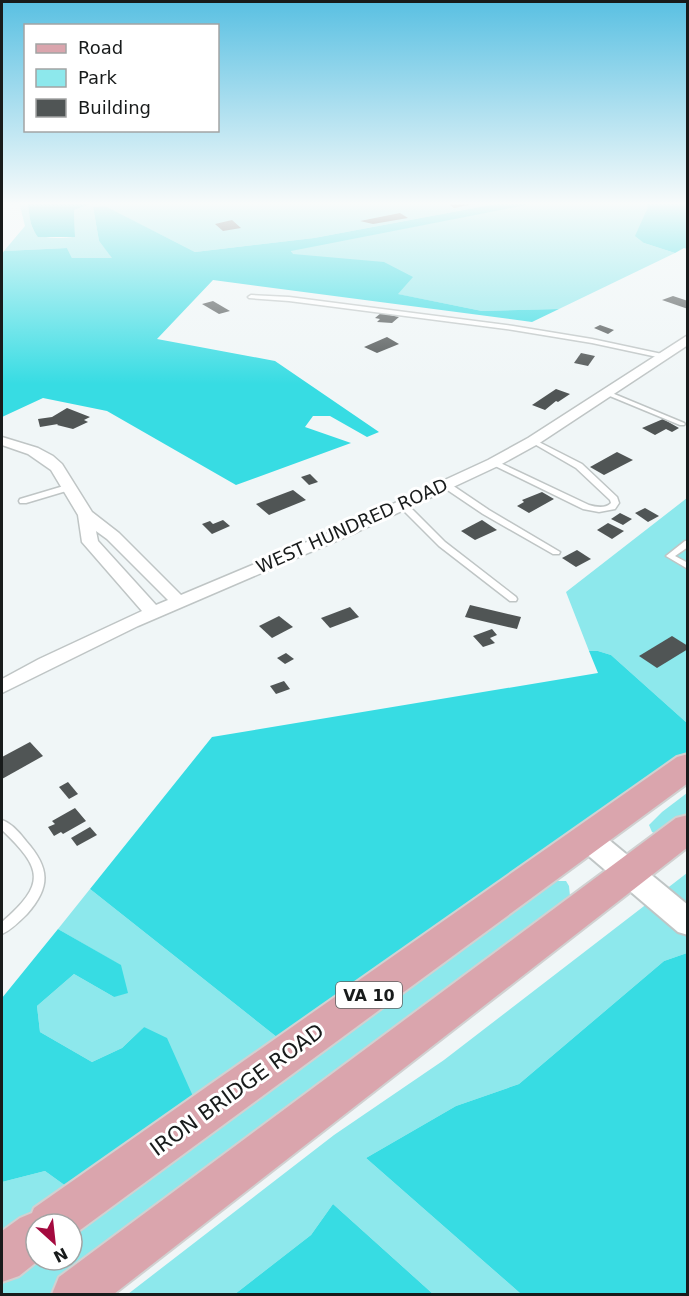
<svg xmlns="http://www.w3.org/2000/svg" width="689" height="1296" font-family="'DejaVu Sans',sans-serif">
  <style>
    .green { fill: #8de8ec }
    .forest { fill: #37dce3 }
    .water { fill: #23d2d9 }
    .building { fill: #505555 }
    .lines { fill: none; stroke-linecap: round; stroke-linejoin: round }
    .service-casing { stroke: #bfc5c5; stroke-width: 3 }
    .minor-casing { stroke: #bfc5c5; stroke-width: 3 }
    .tertiary-casing { stroke: #bfc5c5; stroke-width: 4 }
    .primary-casing { stroke: #d1d1d1; stroke-width: 4 }
    .service { fill: #fff; fill-rule: evenodd }
    .minor { fill: #fff; fill-rule: evenodd }
    .tertiary { fill: #fff; fill-rule: evenodd }
    .primary { fill: #daa5ad; fill-rule: evenodd }
    .labels { text-anchor: middle; stroke-width: 6; stroke-linejoin: round; paint-order: stroke }
    .shield { fill: #fff; stroke: #5d5f5f; stroke-width: 1.5 }
    .shield-label { font-size: 16px; font-weight: bold; fill: #181b1b }
    .street-label { font-size: 18px; fill: #181b1b; stroke: #fff }
    .near-street-label { font-size: 21px; fill: #181b1b; stroke: #fff }
  </style>
  <rect width="100%" height="100%" fill="#f0f6f7"/>
  <!-- green -->
  <g class="green">
    <path d="M19 202H27C33 224 26 237 56 238 63 238 70 238 75 236L74 210 96 202H506L314 238 195 252 104 206 93 207 99 241 113 258H72L67 248 4 251 25 226Z"/>
    <path d="M542 202H644L648 207 644 243 675 253 559 309 482 311 397 294 292 254 291 250Z"/>
    <path d="M687 498V723L611 655 598 651H589L566 592Z"/>
    <path d="M687 793V820L656 834 652 832 649 825 662 812Z"/>
    <path d="M687 873V953L664 961 519 1084 456 1106 366 1158 521 1294H433L333 1204 311 1235 235 1294H128L334 1135 444 1060Z"/>
    <path d="M548 881H566L569 886 570 896 395 1030 291 1119 59 1294H2V1282L36 1257V1260H72V1230Z"/>
    <path d="M90 889 292 1049 200 1112 144 1027 122 1048 92 1062 40 1032 37 1006 74 974 114 997 120 965 58 929Z"/>
    <path d="M45 1171 81 1197 36 1224V1231L2 1256V1182Z"/>
  </g>
  <!-- forest -->
  <g class="forest">
    <path d="M506 202H542L291 251 293 254 384 262 413 277 398 294 482 311 559 309 532 322 213 280 157 339 275 361 379 432 367 437 330 416H313L305 427 351 443 236 485 107 411 43 398 2 417V254L4 251 67 248 72 258H112L99 241 93 207 105 206 195 252 314 238Z"/>
    <path d="M644 202H687V249L684 248 675 253 644 243 635 236 648 207Z"/>
    <path d="M589 651H598L611 655 687 723V765L292 1049 90 889 212 737 598 673Z"/>
    <path d="M58 929 121 965 128 993 114 997 74 974 37 1006 40 1032 92 1062 122 1048 144 1027 167 1038 200 1112 81 1197 45 1171 2 1182V998Z"/>
    <path d="M687 953V1294H521L366 1158 456 1106 519 1084 664 961Z"/>
    <path d="M333 1204 433 1294H235L311 1235Z"/>
  </g>
  <!-- water -->
  <path class="water" d="M27 202H96L74 210 75 237H38C28 223 31 217 27 202Z"/>
  <!-- building -->
  <g class="building">
    <path d="M455 202H479V203L454 208 449 204 456 203Z"/>
    <path d="M400 213 408 218 373 224 360 221Z"/>
    <path d="M232 220 241 228 223 231 215 224Z"/>
    <path d="M673 296 688 301V309L662 300Z"/>
    <path d="M213 301 230 311 219 314 202 304Z"/>
    <path d="M381 313 399 317 392 323 377 322 380 319 375 318Z"/>
    <path d="M600 325 614 330 608 334 594 328Z"/>
    <path d="M387 337 399 344 377 353 364 347Z"/>
    <path d="M581 353 595 356 588 366 574 363Z"/>
    <path d="M556 389 570 394 558 402 556 401 545 410 532 405Z"/>
    <path d="M67 408 90 417 84 420 88 422 73 429 57 425 58 424 40 427 38 419 52 417Z"/>
    <path d="M663 419 679 428 672 432 666 429 655 435 642 428Z"/>
    <path d="M617 452 633 460 604 475 590 467Z"/>
    <path d="M310 474 318 482 309 485 301 477Z"/>
    <path d="M293 490 306 500 269 515 256 504Z"/>
    <path d="M542 492 554 499 529 513 517 506 524 502 522 500Z"/>
    <path d="M645 508 659 516 648 522 635 513Z"/>
    <path d="M620 513 632 519 623 525 611 519Z"/>
    <path d="M223 520 230 526 212 534 202 524 210 521 213 524Z"/>
    <path d="M482 520 497 530 475 540 461 531Z"/>
    <path d="M608 523 624 531 612 539 597 530Z"/>
    <path d="M577 550 591 559 576 567 562 558Z"/>
    <path d="M470 605 521 617 517 629 465 617Z"/>
    <path d="M350 607 359 617 330 628 321 618Z"/>
    <path d="M279 616 293 627 272 638 259 626Z"/>
    <path d="M492 629 497 635 490 638 495 643 483 647 473 636Z"/>
    <path d="M672 636 688 646V649L657 668 639 656Z"/>
    <path d="M286 653 294 659 285 664 277 658Z"/>
    <path d="M284 681 290 689 276 694 270 686Z"/>
    <path d="M30 742 43 756 2 779V757Z"/>
    <path d="M68 782 78 794 69 799 59 787Z"/>
    <path d="M75 808 86 821 63 834 61 832 54 836 48 827 55 824 52 821Z"/>
    <path d="M90 827 97 835 77 846 71 838Z"/>
  </g>
  <g class="lines">
    <defs>
      <g id="service">
        <path d="M251 295 289 297 513 326 592 339 662 354 665 356 662 358 592 343 513 330 289 301 249 298 248 297Z"/>
        <path d="M607 391 684 423 685 424 684 425H680L605 394V392Z"/>
        <path d="M533 439 582 464 617 497 619 503 615 509 599 512 583 509 489 463 493 461H496L589 505C596 507 605 509 611 503L610 500 576 468 531 442V440Z"/>
        <path d="M443 483H449L489 510 560 552 559 554H553L483 514 443 487Z"/>
        <path d="M67 485H73L74 487 73 489 26 503H20L19 501 20 499Z"/>
        <path d="M400 503H406L445 542 516 597 517 599 516 601H510L439 546 400 507Z"/>
        <path d="M685 541H688V547L675 556 688 563V569L666 556Z"/>
        <path d="M2 820C11 823 20 833 26 841 50 868 51 887 27 914 20 921 11 930 2 934V922C46 884 43 869 2 830Z"/>
      </g>
      <path id="minor" d="M688 335V345L538 444 498 466 357 532 138 626 2 693V679L39 659 142 611 82 542 78 515 51 470 28 454 2 445V437L38 448 53 456 62 464 92 512 119 533 181 595 345 526 488 460 528 438ZM96 531 107 539 168 600 156 605 98 541Z"/>
      <path id="tertiary" d="M587 827 597 830 688 905V935L678 932 577 846 574 838 577 830Z"/>
      <g id="primary">
        <path d="M688 754V783L72 1236V1224H36V1260H39L19 1276 2 1282V1231L20 1218 32 1213 34 1208 677 757Z"/>
        <path d="M688 815V847L114 1294H52L59 1277 676 818Z"/>
      </g>
    </defs>
    <!-- service casing -->
    <use href="#service" class="service-casing"/>
    <!-- minor casing -->
    <use href="#minor" class="minor-casing"/>
    <!-- tertiary casing -->
    <use href="#tertiary" class="tertiary-casing"/>
    <!-- primary casing -->
    <use href="#primary" class="primary-casing"/>
    <!-- service -->
    <use href="#service" class="service"/>
    <!-- minor -->
    <use href="#minor" class="minor"/>
    <!-- tertiary -->
    <use href="#tertiary" class="tertiary"/>
    <!-- primary -->
    <use href="#primary" class="primary"/>
  </g>
  <!-- sky -->
  <linearGradient id="sky" x2="0" y2="1"><stop stop-color="#59c0e2"/><stop offset="0.53" stop-color="#f8fbfb"/><stop offset="1" stop-color="#f8fbfb" stop-opacity="0"/></linearGradient>
  <rect width="689" height="384" fill="url(#sky)"/>
  <g class="labels">
    <!-- shield labels -->
    <rect class="shield" x="336" y="982" width="66" height="26" rx="4.5"/>
    <g class="shield-label">
      <text x="369" y="1001">VA 10</text>
    </g>
    <!-- street labels -->
    <g class="street-label">
      <text transform="translate(352 526) rotate(-24)" y="6">WEST HUNDRED ROAD</text>
    </g>
    <!-- near-street labels -->
    <g class="near-street-label">
      <text transform="translate(237 1090) rotate(-36)" y="7">IRON BRIDGE ROAD</text>
    </g>
  </g>
  <!-- border -->
  <rect width="689" height="1296" fill="none" stroke="#181b1b" stroke-width="6"/>
  <!-- legend -->
  <rect x="24" y="24" width="195" height="108" fill="#ffffff" stroke="#a3a4a4" stroke-width="1.5"/>
  <rect x="36" y="44" width="30" height="9" fill="#daa5ad" stroke="#a3a4a4" stroke-width="1.5"/>
  <text x="78" y="54" font-size="18" fill="#181b1b">Road</text>
  <rect x="36" y="69" width="30" height="18" fill="#8de8ec" stroke="#a3a4a4" stroke-width="1.5"/>
  <text x="78" y="84" font-size="18" fill="#181b1b">Park</text>
  <rect x="36" y="99" width="30" height="18" fill="#505555" stroke="#a3a4a4" stroke-width="1.5"/>
  <text x="78" y="114" font-size="18" fill="#181b1b">Building</text>
  <!-- north arrow -->
  <g transform="translate(54 1242) rotate(153)"><circle r="28" fill="#ffffff" stroke="#a3a4a4" stroke-width="1.5"/>
  <path d="M0-4.5L10 22L0 15L-10 22Z" fill="#a40a3f"/>
  <text y="-9" font-size="16" font-weight="bold" text-anchor="middle" fill="#181b1b">N</text>
  </g>
</svg>
